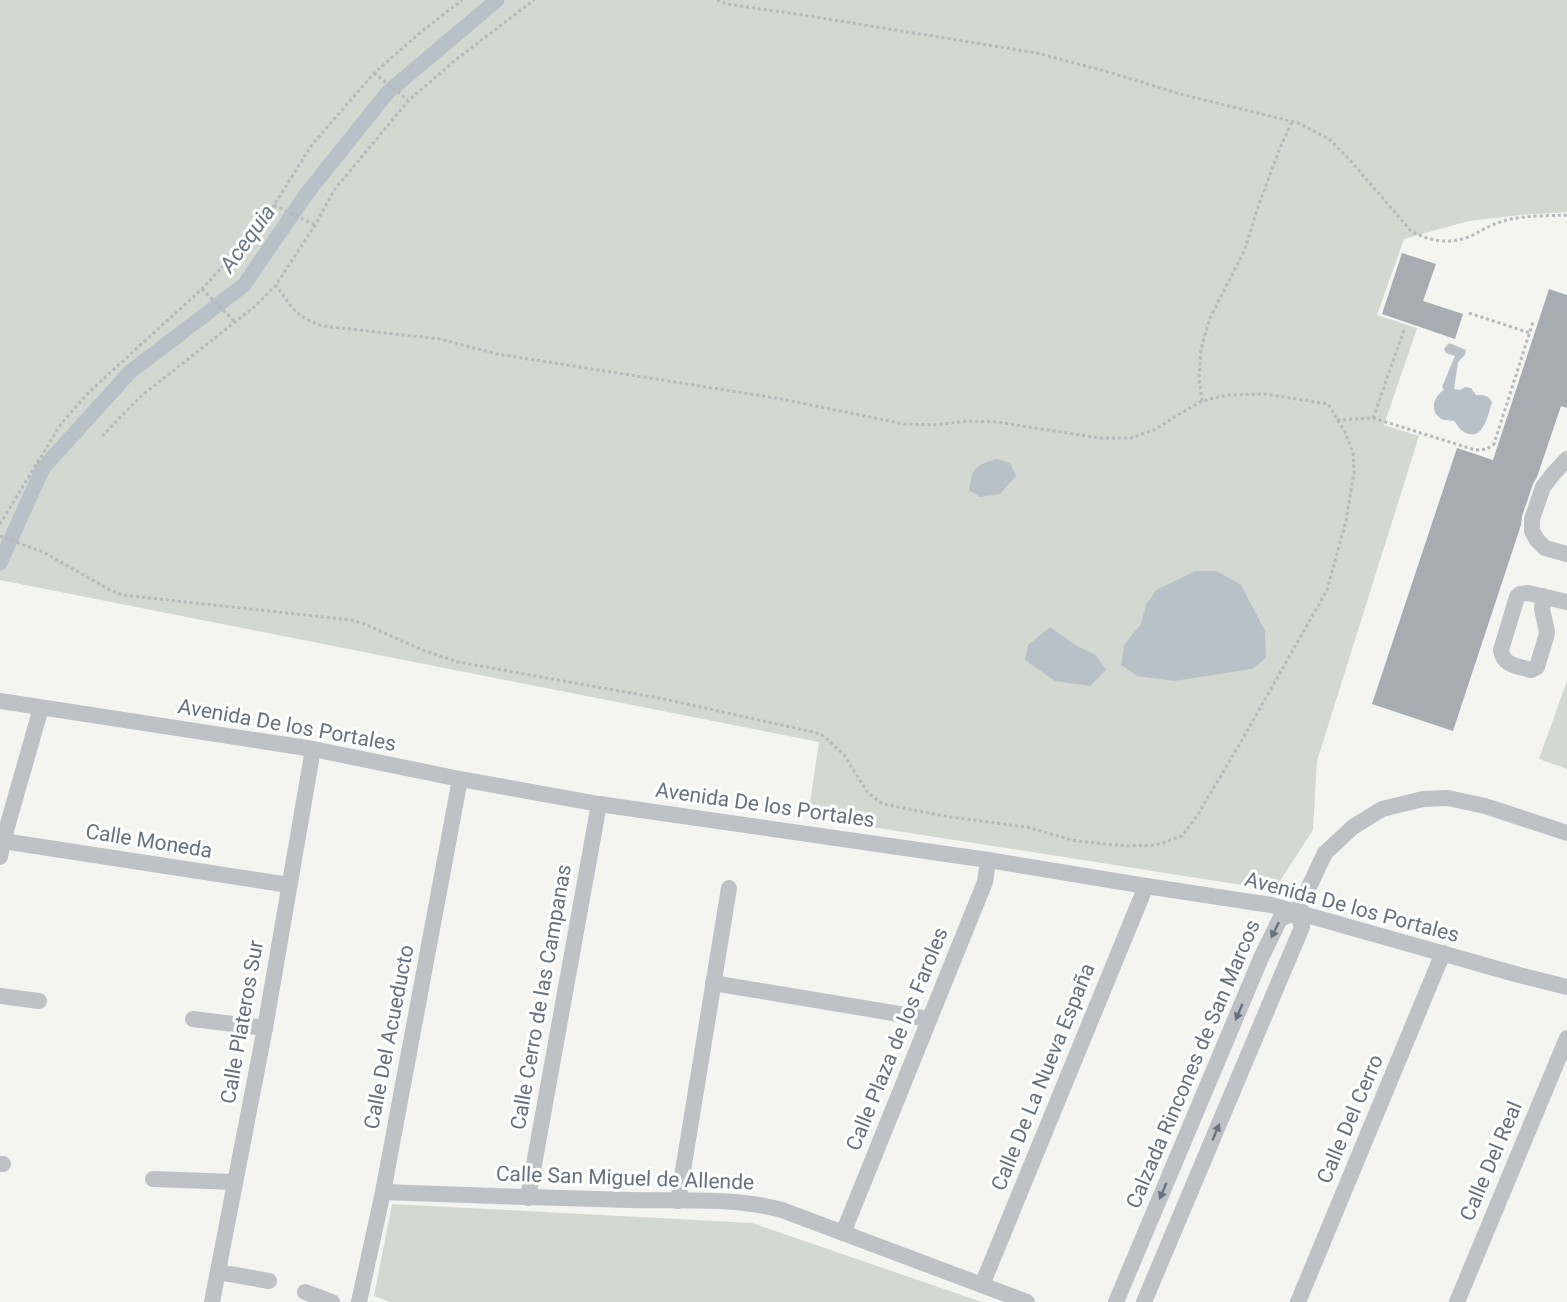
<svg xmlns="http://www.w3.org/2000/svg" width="1567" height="1302" font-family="Roboto,sans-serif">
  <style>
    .green { fill: #d3d9d1 }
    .water { fill: #b8c1c7 }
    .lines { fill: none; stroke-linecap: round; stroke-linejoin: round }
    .canal { stroke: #b8c1c7; stroke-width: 15 }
    .building { fill: #a6acb1 }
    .path { stroke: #b6b8bb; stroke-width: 3; stroke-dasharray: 3 3; stroke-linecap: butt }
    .minor { stroke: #bec1c5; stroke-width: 16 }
    .oneway { fill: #66727f }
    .labels { text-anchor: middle; stroke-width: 6; stroke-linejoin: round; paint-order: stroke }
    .street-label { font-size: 21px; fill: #66727f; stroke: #fff }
    .water-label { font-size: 22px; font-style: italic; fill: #677984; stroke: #fff }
  </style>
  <rect width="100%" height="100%" fill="#f4f4f1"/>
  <!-- green -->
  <g class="green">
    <path d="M0 0H1567V212L1520 215 1469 221 1404 239 1377 315 1417 328 1384 425 1419 436 1317 761 1313 830 1274 890 808 817 819 742 0 580Z"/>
    <path d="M1567 681V769L1539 759Z"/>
    <path d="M392 1204 752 1223 982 1302H390L374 1296Z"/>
  </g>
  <!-- water -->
  <g class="water">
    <path d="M1449 343 1466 350 1465 355 1458 362 1454 389 1460 390 1465 387 1471 388 1476 395C1483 395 1489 395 1492 402 1488 415 1483 443 1464 432 1459 429 1457 424 1454 421 1449 420 1442 421 1439 417 1429 409 1435 395 1444 390L1442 387 1455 356 1446 353 1444 349Z"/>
    <path d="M997 459 1010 463 1016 476 1000 494 980 497 969 490C972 467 976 465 997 459Z"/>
    <path d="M1195 571H1217L1241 585 1265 631 1266 658 1252 669 1174 681 1137 676 1121 665 1124 645 1141 624 1146 605 1156 590Z"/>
    <path d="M1050 627 1077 646 1096 655 1106 670 1090 686 1055 681 1025 660 1028 645Z"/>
  </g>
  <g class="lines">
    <!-- canal -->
    <path class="canal" d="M0 563 43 468 130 372 244 285 307 193 388 92 497 0"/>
  </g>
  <!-- building -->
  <g class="building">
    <path d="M1402 253 1436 264 1423 301 1463 314 1455 339 1382 314Z"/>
    <path d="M1549 289 1567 295V408L1561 406 1537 477 1533 484 1522 516 1521 525 1453 731 1372 704 1457 448 1493 460Z"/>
  </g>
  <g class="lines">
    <!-- path -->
    <g class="path">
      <path d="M717 0 727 4 809 16 1037 53 1112 73 1180 94 1298 123 1329 139 1349 159 1411 231C1431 242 1452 245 1473 235 1484 229 1494 223 1507 220 1526 215 1548 216 1567 215"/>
      <path d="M374 73 408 100"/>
      <path d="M274 205 315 225"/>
      <path d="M202 289 235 322"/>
      <path d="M1469 313 1530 333"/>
      <path d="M1202 401 1199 379 1201 349 1210 318 1245 249 1259 204 1280 148 1292 122"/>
      <path d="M1373 418 1404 330"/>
      <path d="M1337 420 1373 418 1475 450 1487 449 1494 444 1533 322"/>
      <path d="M102 436 140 397 254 307 276 285 315 225 335 189 409 100 458 58 534 0"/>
      <path d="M0 524 61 424 90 391 202 289 253 234 274 205 311 146 374 73 421 32 462 0"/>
      <path d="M0 536 43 552 110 590 122 595 351 620 365 624 422 650 458 662 664 699 813 732 824 736 844 755 868 793 883 804 950 817 1026 827 1076 841 1127 846 1156 845 1182 836 1198 814 1238 747 1327 590 1346 521 1354 472 1353 453 1345 432 1328 404 1265 394 1227 395 1202 401 1176 416 1156 429 1131 438H1099L997 422 968 421 933 425 904 424 776 398 497 354 440 339 322 326C295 316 292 308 276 285"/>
    </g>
    <!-- minor -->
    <g class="minor">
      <path d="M1567 459 1554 473 1543 487 1532 519V531L1537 540 1545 548 1567 554"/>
      <path d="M1543 596 1542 609 1547 632 1546 637 1537 667 1531 670C1518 666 1503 666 1501 650L1517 597 1520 594 1528 593 1567 602"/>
      <path d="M0 701 313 749 460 779 599 804 988 860 1146 886 1271 905 1519 975 1567 987"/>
      <path d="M3 841 289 885"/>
      <path d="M0 857 3 841 41 708"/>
      <path d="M1297 912 1325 853 1353 827 1382 809 1423 799 1448 798 1485 806 1567 833"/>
      <path d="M713 983 929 1019"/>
      <path d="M0 996 39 1001"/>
      <path d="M193 1019 265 1028"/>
      <path d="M0 1164H3"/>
      <path d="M153 1179 235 1182"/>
      <path d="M383 1192C466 1195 548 1198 631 1200 680 1201 734 1197 782 1210L1027 1302"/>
      <path d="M528 1198 599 804"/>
      <path d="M678 1201 729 888"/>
      <path d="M843 1233 985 882 988 860"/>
      <path d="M218 1272 269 1281"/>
      <path d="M982 1285 1146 886"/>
      <path d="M305 1292 332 1302"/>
      <path d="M212 1302 265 1028 313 749"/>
      <path d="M359 1302 383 1192 460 779"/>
      <path d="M1116 1302 1261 958 1280 919 1297 912"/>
      <path d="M1144 1302 1302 927 1297 912"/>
      <path d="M1298 1302 1443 953"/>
      <path d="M1457 1302 1567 1038"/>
    </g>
  </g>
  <!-- one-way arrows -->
  <defs><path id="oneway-solid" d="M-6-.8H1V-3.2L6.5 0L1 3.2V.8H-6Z" transform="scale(1.5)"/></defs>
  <g class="oneway">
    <use href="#oneway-solid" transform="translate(1275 930) rotate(116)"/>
    <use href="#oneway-solid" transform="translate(1239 1012) rotate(113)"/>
    <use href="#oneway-solid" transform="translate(1216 1132) rotate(-67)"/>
    <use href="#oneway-solid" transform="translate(1163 1191) rotate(113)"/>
  </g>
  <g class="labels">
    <!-- street labels -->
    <g class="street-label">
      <text transform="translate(287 725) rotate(10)" y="7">Avenida De los Portales</text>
      <text transform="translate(765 805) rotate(8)" y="7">Avenida De los Portales</text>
      <text transform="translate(149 841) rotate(9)" y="7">Calle Moneda</text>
      <text transform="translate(1352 907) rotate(15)" y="7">Avenida De los Portales</text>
      <text transform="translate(541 997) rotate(-80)" y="7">Calle Cerro de las Campanas</text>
      <text transform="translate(242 1022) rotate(-80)" y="7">Calle Plateros Sur</text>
      <text transform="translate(389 1037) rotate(-79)" y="7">Calle Del Acueducto</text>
      <text transform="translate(897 1039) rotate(-68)" y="7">Calle Plaza de los Faroles</text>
      <text transform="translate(1193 1064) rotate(-67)" y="7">Calzada Rincones de San Marcos</text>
      <text transform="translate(1043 1077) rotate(-68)" y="7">Calle De La Nueva España</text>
      <text transform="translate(1350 1119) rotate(-67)" y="7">Calle Del Cerro</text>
      <text transform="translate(1491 1161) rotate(-67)" y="7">Calle Del Real</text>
      <text transform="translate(625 1178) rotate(2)" y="7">Calle San Miguel de Allende</text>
    </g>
    <!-- water labels -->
    <g class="water-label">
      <text transform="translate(247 238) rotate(-54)" y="8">Acequia</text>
    </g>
  </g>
</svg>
